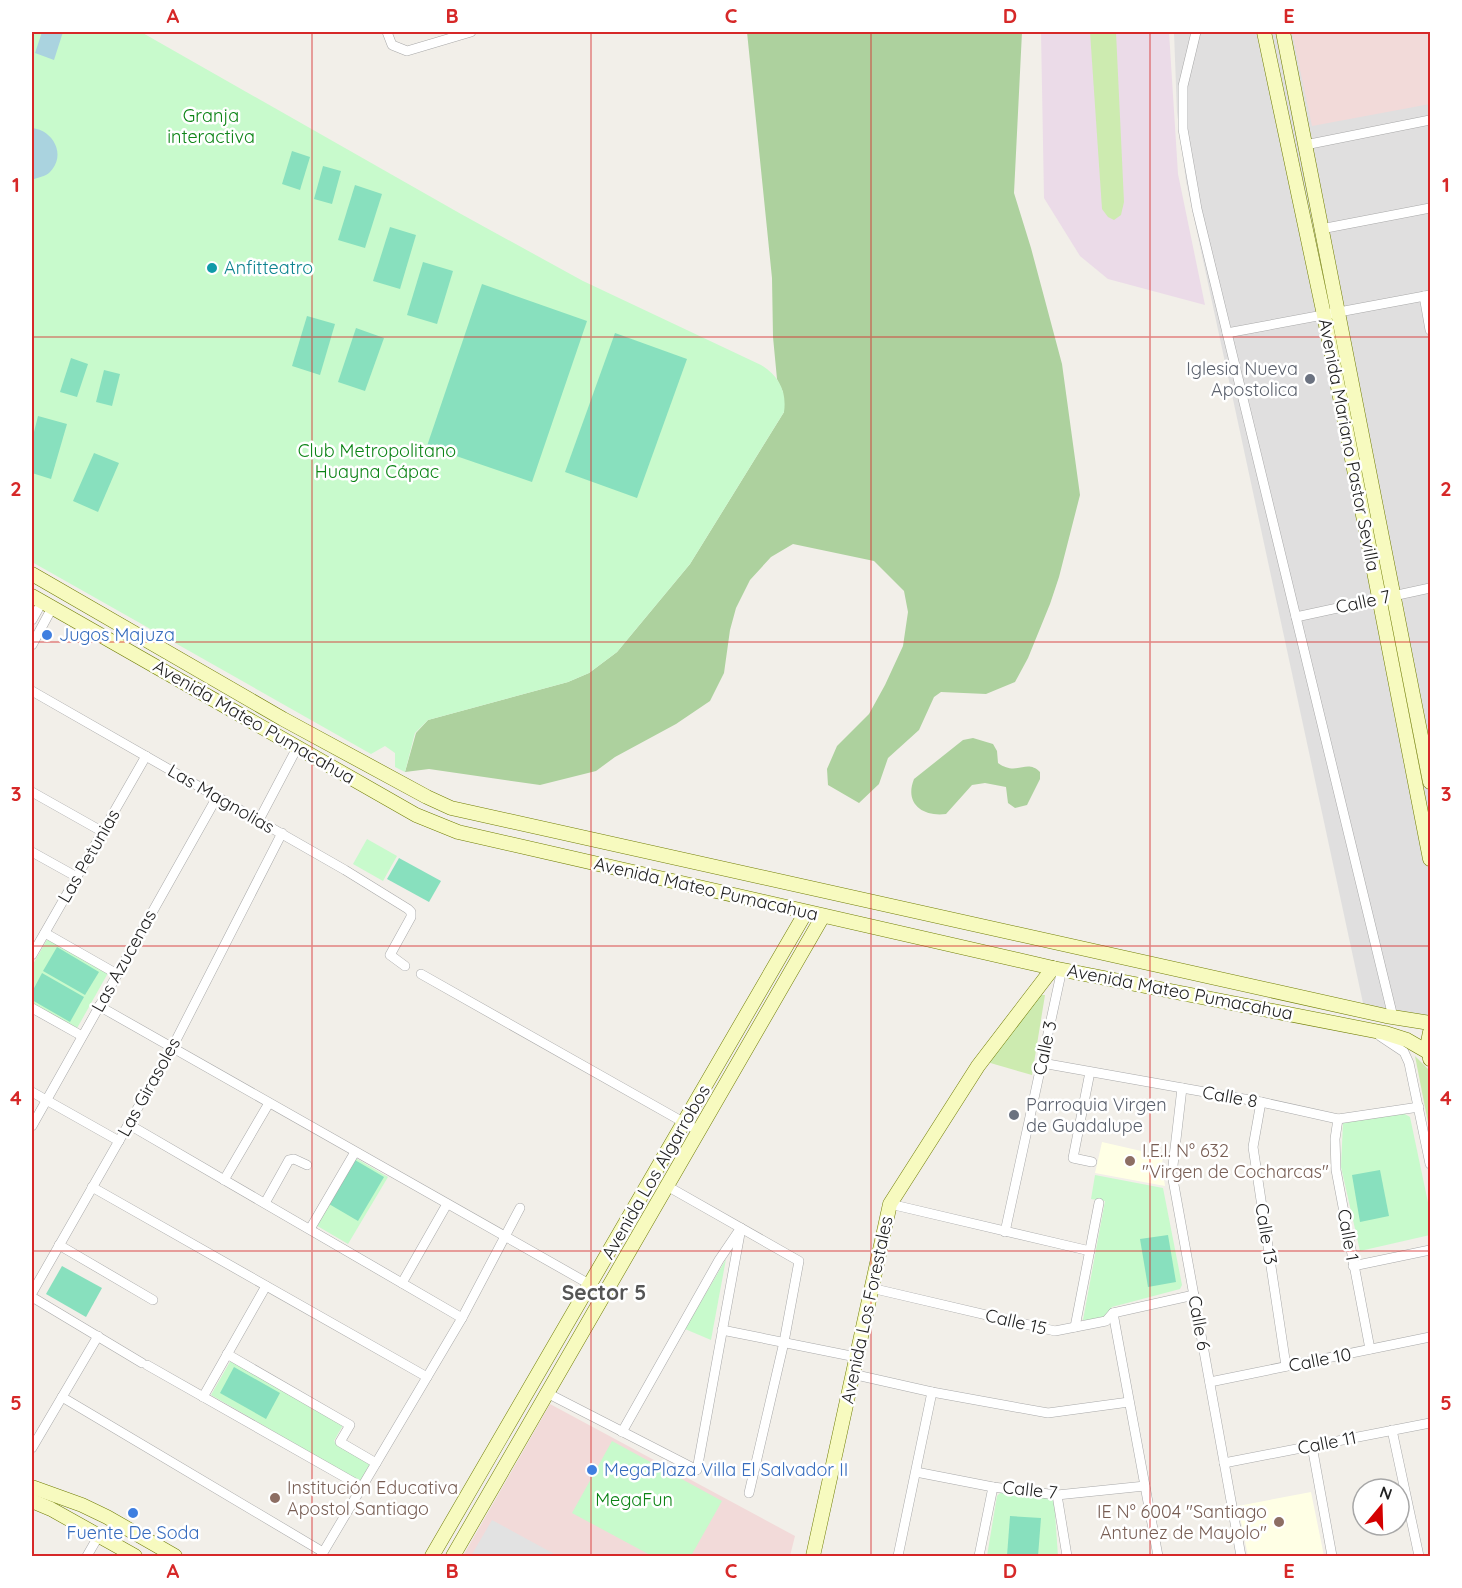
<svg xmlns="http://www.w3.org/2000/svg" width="1462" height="1588" font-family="Quicksand,sans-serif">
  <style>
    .residential { fill: #e0dfdf }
    .commercial { fill: #f2dad9 }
    .industrial { fill: #ebdbe8 }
    .education { fill: #ffffe5 }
    .grass { fill: #cdebb0 }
    .forest { fill: #add19e }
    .park { fill: #c8facc }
    .pitch { fill: #88e0be }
    .parking { fill: #e2e2e2 }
    .water { fill: #aad3df }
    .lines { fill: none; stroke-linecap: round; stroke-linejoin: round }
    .street-casing { stroke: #a9a9a9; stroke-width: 10 }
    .secondary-casing { stroke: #707d05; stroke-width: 15 }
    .street { stroke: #fff; stroke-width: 9 }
    .secondary { stroke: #f7fabf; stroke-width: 14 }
    .grid { fill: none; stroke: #d62828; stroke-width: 1.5; stroke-opacity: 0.55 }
    .culture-dot { fill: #0f9aa8; stroke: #fff; stroke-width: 2 }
    .worship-dot { fill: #6b7280; stroke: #fff; stroke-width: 2 }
    .shop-dot { fill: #3f7fe0; stroke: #fff; stroke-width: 2 }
    .education-dot { fill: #8d6e63; stroke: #fff; stroke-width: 2 }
    .labels { text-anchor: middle; stroke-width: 5; stroke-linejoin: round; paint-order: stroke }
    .park-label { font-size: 18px; fill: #0c8416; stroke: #fff }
    .culture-label { font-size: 18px; fill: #0d838f; stroke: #fff; text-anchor: start }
    .worship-label { font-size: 18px; fill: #5b616d; stroke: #fff; text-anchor: end }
    .street-label { font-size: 18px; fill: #222; stroke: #fff }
    .shop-label { font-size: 18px; fill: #366cbe; stroke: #fff; text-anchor: start }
    .education-label { font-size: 18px; fill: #785e54; stroke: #fff; text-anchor: start }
    .quarter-label { font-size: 21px; font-weight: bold; fill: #555; stroke: #fff }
    .neatline { fill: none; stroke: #d62828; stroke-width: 2 }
    .grid-label { font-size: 20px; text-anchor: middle; font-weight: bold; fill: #d62828 }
  </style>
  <rect width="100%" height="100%" fill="#f2efe9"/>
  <!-- residential -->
  <path class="residential" d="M1174 32H1430V1030L1366 1017 1186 181 1177 112Z"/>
  <!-- commercial -->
  <g class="commercial">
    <path d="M1292 32H1430V104L1312 126Z"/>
    <path d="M550 1404 795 1536 790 1556H463Z"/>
  </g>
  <!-- industrial -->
  <path class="industrial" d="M1041 32H1169L1178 174 1205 305 1108 279 1080 256 1044 198Z"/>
  <!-- education -->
  <g class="education">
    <path d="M1102 1142 1163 1156 1162 1165 1165 1186 1095 1173Z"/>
    <path d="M1311 1492 1324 1556H1248L1238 1506Z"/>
  </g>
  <!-- grass -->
  <g class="grass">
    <path d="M1090 32H1116L1124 202 1121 215 1114 220 1108 217 1102 209Z"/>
    <path d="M1039 995H1045L1032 1075 987 1062Z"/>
    <path d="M1415 1056 1430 1071V1133Z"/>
  </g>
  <!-- forest -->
  <g class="forest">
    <path d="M747 32H1022L1014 193 1031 248 1062 364 1080 495 1059 577 1050 604 1028 658 1015 682 986 694 941 692 934 697 919 730 888 758 879 784 859 803 828 785 827 769 837 746 869 714 885 685 903 646 908 612 904 591 874 561 793 544 771 557 750 580 736 608 730 630 724 673 710 701 676 724 615 757 596 771 540 785 429 769 405 772 416 733 428 720 568 682 589 673 617 652 690 564 784 412 783 392 777 379 773 337 772 278Z"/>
    <path d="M973 738 993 744 997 751 998 763C1017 777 1026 758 1040 772V779L1027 805 1015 808 1008 803 1006 787 985 783 972 785 946 814C923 817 904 804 914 779L963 740Z"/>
  </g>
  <!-- park -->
  <g class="park">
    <path d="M32 32H141L461 214 583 281 761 365C779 376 787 392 784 412L690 564 617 652 589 673 568 682 428 720 415 733 405 772 395 767V753L385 746 371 754 32 562Z"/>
    <path d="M367 839 397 856 383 881 353 864Z"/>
    <path d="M48 938 108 973 76 1030 32 1004V966Z"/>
    <path d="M1403 1113 1410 1117 1430 1212V1235L1360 1251 1341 1167 1343 1123Z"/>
    <path d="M354 1157 388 1177 348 1244 314 1224Z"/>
    <path d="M1095 1175 1163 1188 1182 1285 1180 1289 1112 1307 1103 1319 1083 1320 1105 1201 1091 1199Z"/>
    <path d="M726 1259 711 1340 685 1329Z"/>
    <path d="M231 1360 343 1425 334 1441 372 1463 361 1482 211 1395Z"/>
    <path d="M612 1441 722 1501 691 1556H652L572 1513Z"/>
    <path d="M1001 1492 1054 1499 1058 1556H987L997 1496Z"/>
  </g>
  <!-- pitch -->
  <g class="pitch">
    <path d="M292 151 310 157 300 190 282 184Z"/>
    <path d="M323 166 341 171 332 204 314 199Z"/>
    <path d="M355 185 382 194 365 248 338 240Z"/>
    <path d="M390 227 416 235 400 289 373 281Z"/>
    <path d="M423 262 453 271 437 324 407 315Z"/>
    <path d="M482 284 587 321 532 482 427 446Z"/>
    <path d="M307 316 335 324 320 375 292 366Z"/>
    <path d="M356 328 384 338 365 391 338 382Z"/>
    <path d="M615 333 687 359 637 498 565 472Z"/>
    <path d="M71 358 88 364 77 397 60 392Z"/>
    <path d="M104 370 120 374 112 406 96 402Z"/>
    <path d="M38 416 67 424 51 479 32 473V440Z"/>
    <path d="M94 453 119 463 98 512 73 501Z"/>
    <path d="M399 858 441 881 429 902 387 879Z"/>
    <path d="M57 947 99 972 85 995 43 971Z"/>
    <path d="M42 973 84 997 70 1022 32 1000V992Z"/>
    <path d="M355 1160 384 1177 358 1221 329 1204Z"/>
    <path d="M1380 1170 1389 1216 1360 1222 1352 1175Z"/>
    <path d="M1168 1235 1176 1282 1148 1287 1140 1239Z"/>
    <path d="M62 1266 102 1288 86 1317 46 1294Z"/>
    <path d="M234 1367 280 1393 266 1419 220 1393Z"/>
    <path d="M1010 1516 1041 1518 1038 1556H1007Z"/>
  </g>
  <!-- parking -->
  <path class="parking" d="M492 1520 558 1556H471Z"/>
  <!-- water -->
  <g class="water">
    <path d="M42 32H63L54 60 35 53Z"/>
    <path d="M32 128C53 130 67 155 50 172 45 177 38 177 32 180Z"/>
  </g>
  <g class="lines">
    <defs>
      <g id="street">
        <path d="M387 32 392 45 407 51 471 32"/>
        <path d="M1196 32 1183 86V129L1197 209 1393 1017"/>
        <path d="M1305 145 1430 120"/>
        <path d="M1321 229 1430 208"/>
        <path d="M1424 296 1430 330"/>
        <path d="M1227 333 1430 295"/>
        <path d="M1296 617 1430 588"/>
        <path d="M32 620 42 602"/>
        <path d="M32 645 52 608"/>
        <path d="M32 691 345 870 408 909 411 912V917L390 955 405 966"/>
        <path d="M32 792 103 832"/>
        <path d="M259 820 298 746"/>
        <path d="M32 852 77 877"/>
        <path d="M45 933 117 974"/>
        <path d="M32 955 146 756"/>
        <path d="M421 974 699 1131"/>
        <path d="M99 1006 605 1293"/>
        <path d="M32 1008 82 1036"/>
        <path d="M1380 1036 1404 1052 1409 1063 1430 1164"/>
        <path d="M1042 1063 1261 1102 1338 1119 1419 1107"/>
        <path d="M1090 1072 1073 1158 1092 1162"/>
        <path d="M1182 1088 1172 1174 1241 1556"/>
        <path d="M32 1092 119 1141"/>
        <path d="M1261 1102 1253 1147 1286 1366"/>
        <path d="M1338 1119 1335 1139 1336 1170 1370 1349"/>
        <path d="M128 1124 462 1318"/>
        <path d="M32 1126 217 797"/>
        <path d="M224 1180 269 1103"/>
        <path d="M667 1186 799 1261 784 1342 749 1493"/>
        <path d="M92 1187 427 1377"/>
        <path d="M265 1203 289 1160 294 1159 307 1165"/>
        <path d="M890 1204 1090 1251"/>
        <path d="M310 1229 355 1152"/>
        <path d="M1005 1232 1062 969"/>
        <path d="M59 1245 153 1300"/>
        <path d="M1353 1266 1430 1250"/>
        <path d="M402 1283 447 1204"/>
        <path d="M871 1288 1055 1331 1106 1321 1113 1313 1194 1295"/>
        <path d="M32 1293 172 1048 282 833"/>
        <path d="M32 1297 142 1363"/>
        <path d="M1113 1313 1158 1556"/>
        <path d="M1075 1327 1099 1203"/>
        <path d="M722 1330 856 1357"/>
        <path d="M227 1354 350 1425 340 1442 376 1463"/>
        <path d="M147 1365 362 1487"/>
        <path d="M852 1374 932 1392 1048 1413 1129 1402"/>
        <path d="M1210 1382 1430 1337"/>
        <path d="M547 1393 697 1470 741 1228"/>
        <path d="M62 1397 323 1552"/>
        <path d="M203 1397 266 1286"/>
        <path d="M1392 1430 1419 1556"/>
        <path d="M622 1432 719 1260 738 1232"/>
        <path d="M1312 1446 1332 1556"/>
        <path d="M32 1448 98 1336"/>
        <path d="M1224 1463 1430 1423"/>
        <path d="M916 1472 993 1487 1057 1495 1145 1486"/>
        <path d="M1057 1495 1067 1556"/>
        <path d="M87 1556 99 1535"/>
        <path d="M321 1556 462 1318 520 1208"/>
        <path d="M898 1556 932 1392"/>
        <path d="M979 1556 993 1487"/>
      </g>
      <g id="secondary">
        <path d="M1264 32 1324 315 1430 859"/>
        <path d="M1283 32 1430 782"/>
        <path d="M32 574 283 719 427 797 451 808 1386 1016 1430 1023"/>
        <path d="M32 596 416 815 458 832 1053 968 1385 1033 1407 1040 1428 1052"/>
        <path d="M1430 1059 1428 1042 1430 1032"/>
        <path d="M32 1487 82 1505 107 1517 175 1556"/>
        <path d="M32 1501 51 1509 135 1556"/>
        <path d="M432 1556 806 912"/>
        <path d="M453 1556 823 916"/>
        <path d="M813 1556 890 1204 978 1066 1053 968"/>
      </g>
    </defs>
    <!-- street casing -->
    <use href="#street" class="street-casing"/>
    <!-- secondary casing -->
    <use href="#secondary" class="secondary-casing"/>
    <!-- street -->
    <use href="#street" class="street"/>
    <!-- secondary -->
    <use href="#secondary" class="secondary"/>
  </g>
  <!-- grid -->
  <path class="grid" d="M312 32V1556M591 32V1556M871 32V1556M1150 32V1556M32 337H1430M32 642H1430M32 946H1430M32 1251H1430"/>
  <!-- markers -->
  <circle class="culture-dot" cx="212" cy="268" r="6"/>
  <g class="worship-dot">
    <circle cx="1310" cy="379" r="6"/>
    <circle cx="1014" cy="1115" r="6"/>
  </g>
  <g class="shop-dot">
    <circle cx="47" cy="635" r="6"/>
    <circle cx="592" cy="1470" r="6"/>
    <circle cx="133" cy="1513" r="6"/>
  </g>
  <g class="education-dot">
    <circle cx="1130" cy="1161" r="6"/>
    <circle cx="275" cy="1498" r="6"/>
    <circle cx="1279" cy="1522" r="6"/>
  </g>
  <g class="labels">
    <!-- park labels -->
    <g class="park-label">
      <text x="211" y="122">Granja<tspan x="211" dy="21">interactiva</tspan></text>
      <text x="377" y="457">Club Metropolitano<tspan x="377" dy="21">Huayna Cápac</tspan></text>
      <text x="634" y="1506">MegaFun</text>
    </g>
    <!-- culture labels -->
    <g class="culture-label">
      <text x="224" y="274">Anfitteatro</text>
    </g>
    <!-- worship labels -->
    <g class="worship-label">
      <text x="1298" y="375">Iglesia Nueva<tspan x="1298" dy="21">Apostolica</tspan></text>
      <text x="1026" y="1111" text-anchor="start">Parroquia Virgen<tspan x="1026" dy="21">de Guadalupe</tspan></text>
    </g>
    <!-- street labels -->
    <g class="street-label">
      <text transform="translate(1349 445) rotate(79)" y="6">Avenida Mariano Pastor Sevilla</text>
      <text transform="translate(1363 602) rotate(-12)" y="6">Calle 7</text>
      <text transform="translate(254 722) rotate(30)" y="6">Avenida Mateo Pumacahua</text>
      <text transform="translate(221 799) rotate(30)" y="6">Las Magnolias</text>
      <text transform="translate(89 856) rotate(-60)" y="6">Las Petunias</text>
      <text transform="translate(706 889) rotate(13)" y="6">Avenida Mateo Pumacahua</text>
      <text transform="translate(124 961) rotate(-61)" y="6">Las Azucenas</text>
      <text transform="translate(1180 992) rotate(11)" y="6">Avenida Mateo Pumacahua</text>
      <text transform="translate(1045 1048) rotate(-78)" y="6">Calle 3</text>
      <text transform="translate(149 1087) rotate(-61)" y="6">Las Girasoles</text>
      <text transform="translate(1230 1097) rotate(10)" y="6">Calle 8</text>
      <text transform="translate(656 1172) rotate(-60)" y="6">Avenida Los Algarrobos</text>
      <text transform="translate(1266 1234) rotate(81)" y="6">Calle 13</text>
      <text transform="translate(1348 1235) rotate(80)" y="6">Calle 1</text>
      <text transform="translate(867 1310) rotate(-78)" y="6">Avenida Los Forestales</text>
      <text transform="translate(1016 1322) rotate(13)" y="6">Calle 15</text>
      <text transform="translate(1199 1323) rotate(80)" y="6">Calle 6</text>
      <text transform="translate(1320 1360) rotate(-11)" y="6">Calle 10</text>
      <text transform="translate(1327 1443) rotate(-11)" y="6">Calle 11</text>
      <text transform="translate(1030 1490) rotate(6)" y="6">Calle 7</text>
    </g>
    <!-- shop labels -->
    <g class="shop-label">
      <text x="59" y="641">Jugos Majuza</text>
      <text x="604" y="1476">MegaPlaza Villa El Salvador II</text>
      <text x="133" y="1539" text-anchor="middle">Fuente De Soda</text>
    </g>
    <!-- education labels -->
    <g class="education-label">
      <text x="1142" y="1157">I.E.I. N° 632<tspan x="1142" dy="21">"Virgen de Cocharcas"</tspan></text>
      <text x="287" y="1494">Institución Educativa<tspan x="287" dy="21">Apostol Santiago</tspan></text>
      <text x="1267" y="1518" text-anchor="end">IE N° 6004 "Santiago<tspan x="1267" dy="21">Antunez de Mayolo"</tspan></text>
    </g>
    <!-- quarter labels -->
    <g class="quarter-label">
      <text x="604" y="1300">Sector 5</text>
    </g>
  </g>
  <!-- border -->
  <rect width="1462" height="1588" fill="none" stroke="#ffffff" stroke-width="66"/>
  <!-- north arrow -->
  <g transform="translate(1381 1507) rotate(19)"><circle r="28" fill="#ffffff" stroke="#a7a7a7" stroke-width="1.5"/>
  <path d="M0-4.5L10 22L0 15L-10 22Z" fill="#d40000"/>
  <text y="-9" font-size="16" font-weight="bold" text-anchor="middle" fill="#222222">N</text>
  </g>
  <rect x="33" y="33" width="1396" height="1522" class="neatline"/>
  <g class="grid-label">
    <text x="173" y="23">A</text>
    <text x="452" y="23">B</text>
    <text x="731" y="23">C</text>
    <text x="1010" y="23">D</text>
    <text x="1289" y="23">E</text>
    <text x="16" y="192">1</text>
    <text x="1446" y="192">1</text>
    <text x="16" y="496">2</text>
    <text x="1446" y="496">2</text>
    <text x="16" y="801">3</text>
    <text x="1446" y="801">3</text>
    <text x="16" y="1105">4</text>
    <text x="1446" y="1105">4</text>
    <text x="16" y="1410">5</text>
    <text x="1446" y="1410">5</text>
    <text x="173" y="1578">A</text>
    <text x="452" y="1578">B</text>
    <text x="731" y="1578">C</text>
    <text x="1010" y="1578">D</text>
    <text x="1289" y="1578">E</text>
  </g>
</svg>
